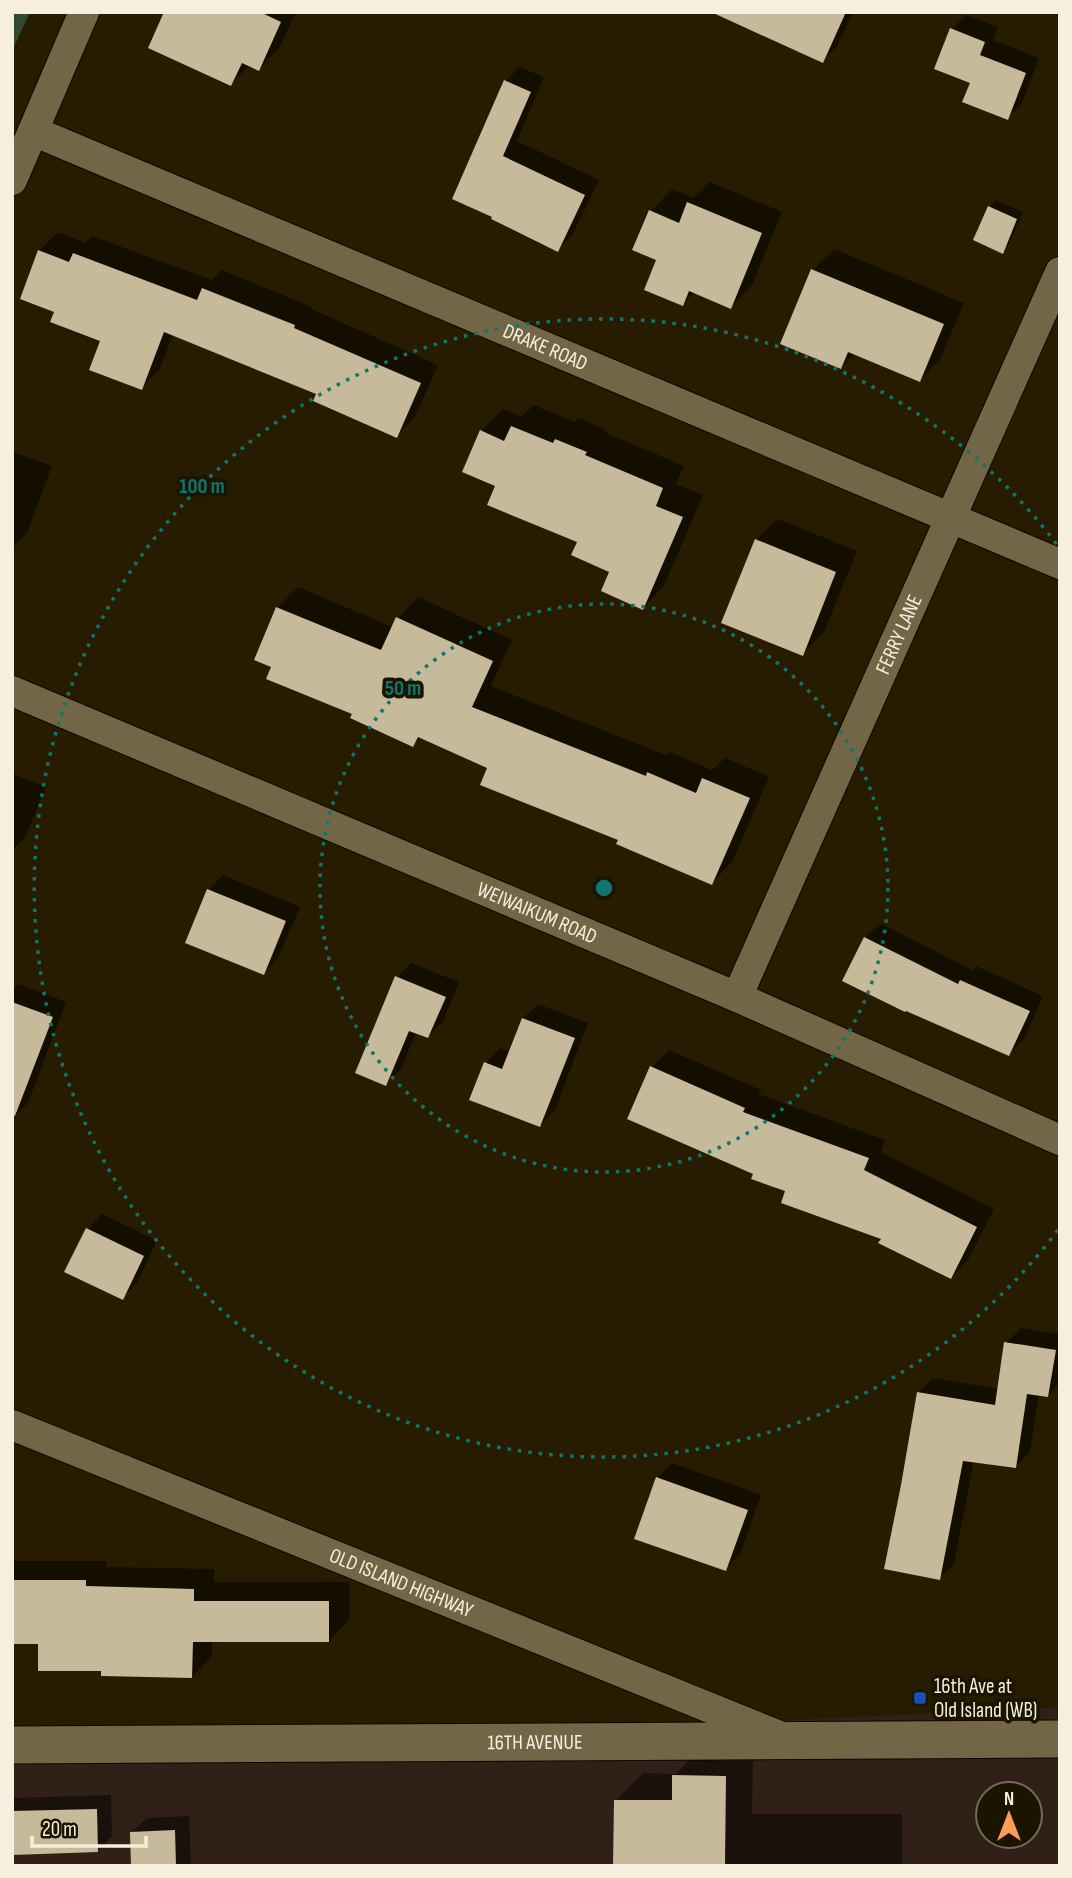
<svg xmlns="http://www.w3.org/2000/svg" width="1072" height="1878" font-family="'Sofia Sans Condensed',sans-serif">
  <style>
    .commercial { fill: #312018; fill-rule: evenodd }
    .forest { fill: #344932 }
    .shadow { fill: #0007 }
    .building { fill: #c7ba9a }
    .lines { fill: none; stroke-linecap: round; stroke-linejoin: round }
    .minor-casing { stroke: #0f0600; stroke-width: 32 }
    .tertiary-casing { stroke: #0f0600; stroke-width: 39 }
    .minor { stroke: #726646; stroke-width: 30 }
    .tertiary { stroke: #726646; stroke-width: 37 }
    .ring { fill: none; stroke: #0f766e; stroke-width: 3.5; stroke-dasharray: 3.5 7 }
    .transit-dot { fill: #1a4fb4; stroke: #1b1400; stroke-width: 2.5 }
    .labels { text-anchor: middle; stroke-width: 7; stroke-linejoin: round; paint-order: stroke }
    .street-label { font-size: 21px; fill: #f6efde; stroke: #1b1400 }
    .poi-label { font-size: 21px; fill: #f6efde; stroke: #1b1400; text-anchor: start }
    .centre { fill: #0f766e; stroke: #1b1400; stroke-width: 3.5 }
    .ring-label { font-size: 21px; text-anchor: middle; font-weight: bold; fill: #0f766e; stroke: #1b1400; stroke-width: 7; stroke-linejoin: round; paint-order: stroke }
  </style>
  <rect width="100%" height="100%" fill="#271c00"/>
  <!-- commercial -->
  <path class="commercial" d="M1060 1707V1866H12V1758ZM988 1794H1030V1836H988Z"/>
  <!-- forest -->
  <path class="forest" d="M12 12H30L12 51Z"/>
  <!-- shadow -->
  <g class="shadow">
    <path d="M166 12H296L279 48 259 69 250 65 231 84Z"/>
    <path d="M766 12H853L837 46 822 61Z"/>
    <path d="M966 15 998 27 993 40 1039 58 1022 103 1007 118 972 82 952 29Z"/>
    <path d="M520 67 544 77 517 141 599 180 572 235 557 250 493 219 505 81Z"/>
    <path d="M710 182 782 212 752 285 731 307 695 292 682 304 659 259 651 211 672 189 693 198Z"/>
    <path d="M996 200 1023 212 1009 244 1002 251 989 207Z"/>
    <path d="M58 232 85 243 92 236 212 280 222 270 312 307 311 309 438 365 415 417 396 436 318 393 173 334 160 369 141 388 102 340 56 311 39 251Z"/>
    <path d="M834 249 964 303 941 358 920 380 855 353 841 367 813 270Z"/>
    <path d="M534 405 575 422 578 418 607 430 606 433 684 466 676 484 703 495 664 586 643 608 611 571 579 541 498 485 481 431 503 409 521 417Z"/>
    <path d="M12 452 52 466 27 533 12 548Z"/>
    <path d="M778 519 857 551 824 632 802 654 756 540Z"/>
    <path d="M298 587 393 627 398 618 418 597 512 640 491 686 666 755 670 752 712 770 725 758 769 777 732 862 712 883 489 768 422 736 413 745 273 666 277 608Z"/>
    <path d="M12 773 46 787 25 838 12 850Z"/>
    <path d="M223 875 300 907 278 958 264 973 209 890Z"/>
    <path d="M880 923 973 970 976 966 1043 996 1024 1039 1009 1054 865 938Z"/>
    <path d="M411 963 459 982 443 1022 428 1036 416 1032 401 1069 386 1084 397 977Z"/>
    <path d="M18 984 66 1002 28 1103 13 1118 12 990Z"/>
    <path d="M538 1004 588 1023 555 1110 540 1125 486 1063 500 1048 510 1052 523 1018Z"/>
    <path d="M669 1050 761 1090 759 1094 885 1140 881 1152 994 1209 968 1260 951 1277 883 1238 787 1190 756 1173 652 1067Z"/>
    <path d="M102 1214 157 1241 137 1283 122 1298 88 1229Z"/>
    <path d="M1021 1328 1060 1334V1383L1048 1395 1039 1394 1030 1452 1015 1467 974 1460 954 1564 939 1578 918 1393 933 1378 999 1389 1006 1343Z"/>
    <path d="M672 1463 761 1495 740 1554 725 1569 657 1478Z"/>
    <path d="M12 1561H106V1567L214 1569V1582H349V1620L329 1641H212V1656L192 1677 103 1669 39 1642H12Z"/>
    <path d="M701 1748 753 1749 752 1814H902V1866H614L615 1801 643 1773 676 1774Z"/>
    <path d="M111 1795 112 1836 97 1851 12 1853V1798Z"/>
    <path d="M189 1816 191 1866H133L132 1832 147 1818Z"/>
  </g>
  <!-- building -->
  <g class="building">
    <path d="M164 12H260L281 22 259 71 242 63 231 86 148 48Z"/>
    <path d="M711 12H846L823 63Z"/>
    <path d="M950 28 985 42 980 55 1026 73 1008 120 962 102 970 83 934 69Z"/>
    <path d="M504 80 531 92 503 156 585 195 558 252 491 219 492 217 452 199Z"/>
    <path d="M687 202 762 233 731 309 689 291 683 306 644 290 656 260 632 250 649 210 679 223Z"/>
    <path d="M988 206 1017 219 1003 254 973 240Z"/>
    <path d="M38 250 69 262 73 253 197 300 202 288 295 325 294 328 421 383 397 438 313 401 316 394 164 332 142 390 89 370 100 341 50 322 54 312 20 299Z"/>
    <path d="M811 269 944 324 920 382 848 352 841 369 780 344Z"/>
    <path d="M511 426 553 443 555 439 587 452 585 455 663 488 656 506 683 517 643 610 601 591 609 572 571 555 577 542 487 505 495 486 462 472 480 430 504 441Z"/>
    <path d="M755 539 836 572 803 656 721 623Z"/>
    <path d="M276 607 381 650 396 617 493 661 472 707 646 776 647 772 696 793 702 778 750 798 712 885 616 844 618 840 480 785 487 768 418 737 413 747 350 718 352 714 266 679 271 667 254 660Z"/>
    <path d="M207 889 286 921 264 975 185 943Z"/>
    <path d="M864 937 958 984 960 980 1030 1011 1009 1056 906 1011 905 1012 842 981Z"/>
    <path d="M395 976 446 997 428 1038 409 1031 386 1086 355 1073Z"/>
    <path d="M12 1002 53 1017 15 1116 12 1115Z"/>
    <path d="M522 1018 575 1038 540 1127 469 1100 484 1062 502 1069Z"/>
    <path d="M650 1066 745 1108 743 1112 869 1158 864 1170 977 1227 951 1279 878 1243 881 1239 781 1203 785 1191 751 1179 753 1174 627 1119Z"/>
    <path d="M86 1228 144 1256 123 1300 64 1272Z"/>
    <path d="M1004 1342 1056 1350 1048 1397 1027 1394 1016 1468 963 1461 940 1580 884 1569 901 1485 917 1392 995 1405Z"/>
    <path d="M656 1477 748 1510 726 1571 634 1539Z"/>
    <path d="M12 1580H86V1586L194 1589V1601H329V1642H193L192 1678 101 1676V1671H38V1644H12Z"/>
    <path d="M672 1775 726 1776 725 1866H613L614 1800H672Z"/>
    <path d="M97 1809 98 1852 12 1855V1811Z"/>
    <path d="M175 1830 176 1866H131L130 1832Z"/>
  </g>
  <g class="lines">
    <defs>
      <g id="minor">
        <path id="s1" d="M33 131 1060 564"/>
        <path d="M12 180 84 12"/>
        <path id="s2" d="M12 691 737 997 1060 1140"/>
        <path id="s3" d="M737 997 1060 272"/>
        <path id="s4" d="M12 1425 782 1737"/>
      </g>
      <g id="tertiary">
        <path id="s5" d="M12 1745 1060 1739"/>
      </g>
    </defs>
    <!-- minor casing -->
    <use href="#minor" class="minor-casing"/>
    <!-- tertiary casing -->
    <use href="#tertiary" class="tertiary-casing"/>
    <!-- minor -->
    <use href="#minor" class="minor"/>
    <!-- tertiary -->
    <use href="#tertiary" class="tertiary"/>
  </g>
  <!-- distance rings -->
  <g class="ring">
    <circle cx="604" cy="888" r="284"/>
    <path d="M1058 1230A569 569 0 1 1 1058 546"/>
  </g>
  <!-- markers -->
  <rect class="transit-dot" x="913" y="1691" width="14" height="14" rx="3.5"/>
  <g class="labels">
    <!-- street labels -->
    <g class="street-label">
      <text dy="7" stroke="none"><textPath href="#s1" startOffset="556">DRAKE ROAD</textPath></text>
      <text dy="7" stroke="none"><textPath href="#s3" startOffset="397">FERRY LANE</textPath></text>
      <text dy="7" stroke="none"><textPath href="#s2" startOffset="570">WEIWAIKUM ROAD</textPath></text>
      <text dy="7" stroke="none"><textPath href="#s4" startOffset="420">OLD ISLAND HIGHWAY</textPath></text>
      <text dy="7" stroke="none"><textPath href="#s5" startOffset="523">16TH AVENUE</textPath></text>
    </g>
    <!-- poi labels -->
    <g class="poi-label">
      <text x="934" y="1693">16th Ave at<tspan x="934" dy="24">Old Island (WB)</tspan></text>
    </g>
  </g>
  <circle cx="604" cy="888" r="10" class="centre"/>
  <g class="ring-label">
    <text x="202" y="493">100 m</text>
    <text x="403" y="695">50 m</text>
  </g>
  <!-- border -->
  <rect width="1072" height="1878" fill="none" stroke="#f6efde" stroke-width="28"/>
  <!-- north arrow -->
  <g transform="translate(1009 1815)"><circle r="33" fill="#1b1400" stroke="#736c59" stroke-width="2"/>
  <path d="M0-5L12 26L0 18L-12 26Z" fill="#ff9b59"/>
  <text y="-10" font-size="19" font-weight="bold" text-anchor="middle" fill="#f6efde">N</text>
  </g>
  <!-- scale -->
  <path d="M32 1836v10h114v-10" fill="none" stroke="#f6efde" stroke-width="3.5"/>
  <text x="42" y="1836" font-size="21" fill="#f6efde" stroke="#1b1400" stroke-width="5" paint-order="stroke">20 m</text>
</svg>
